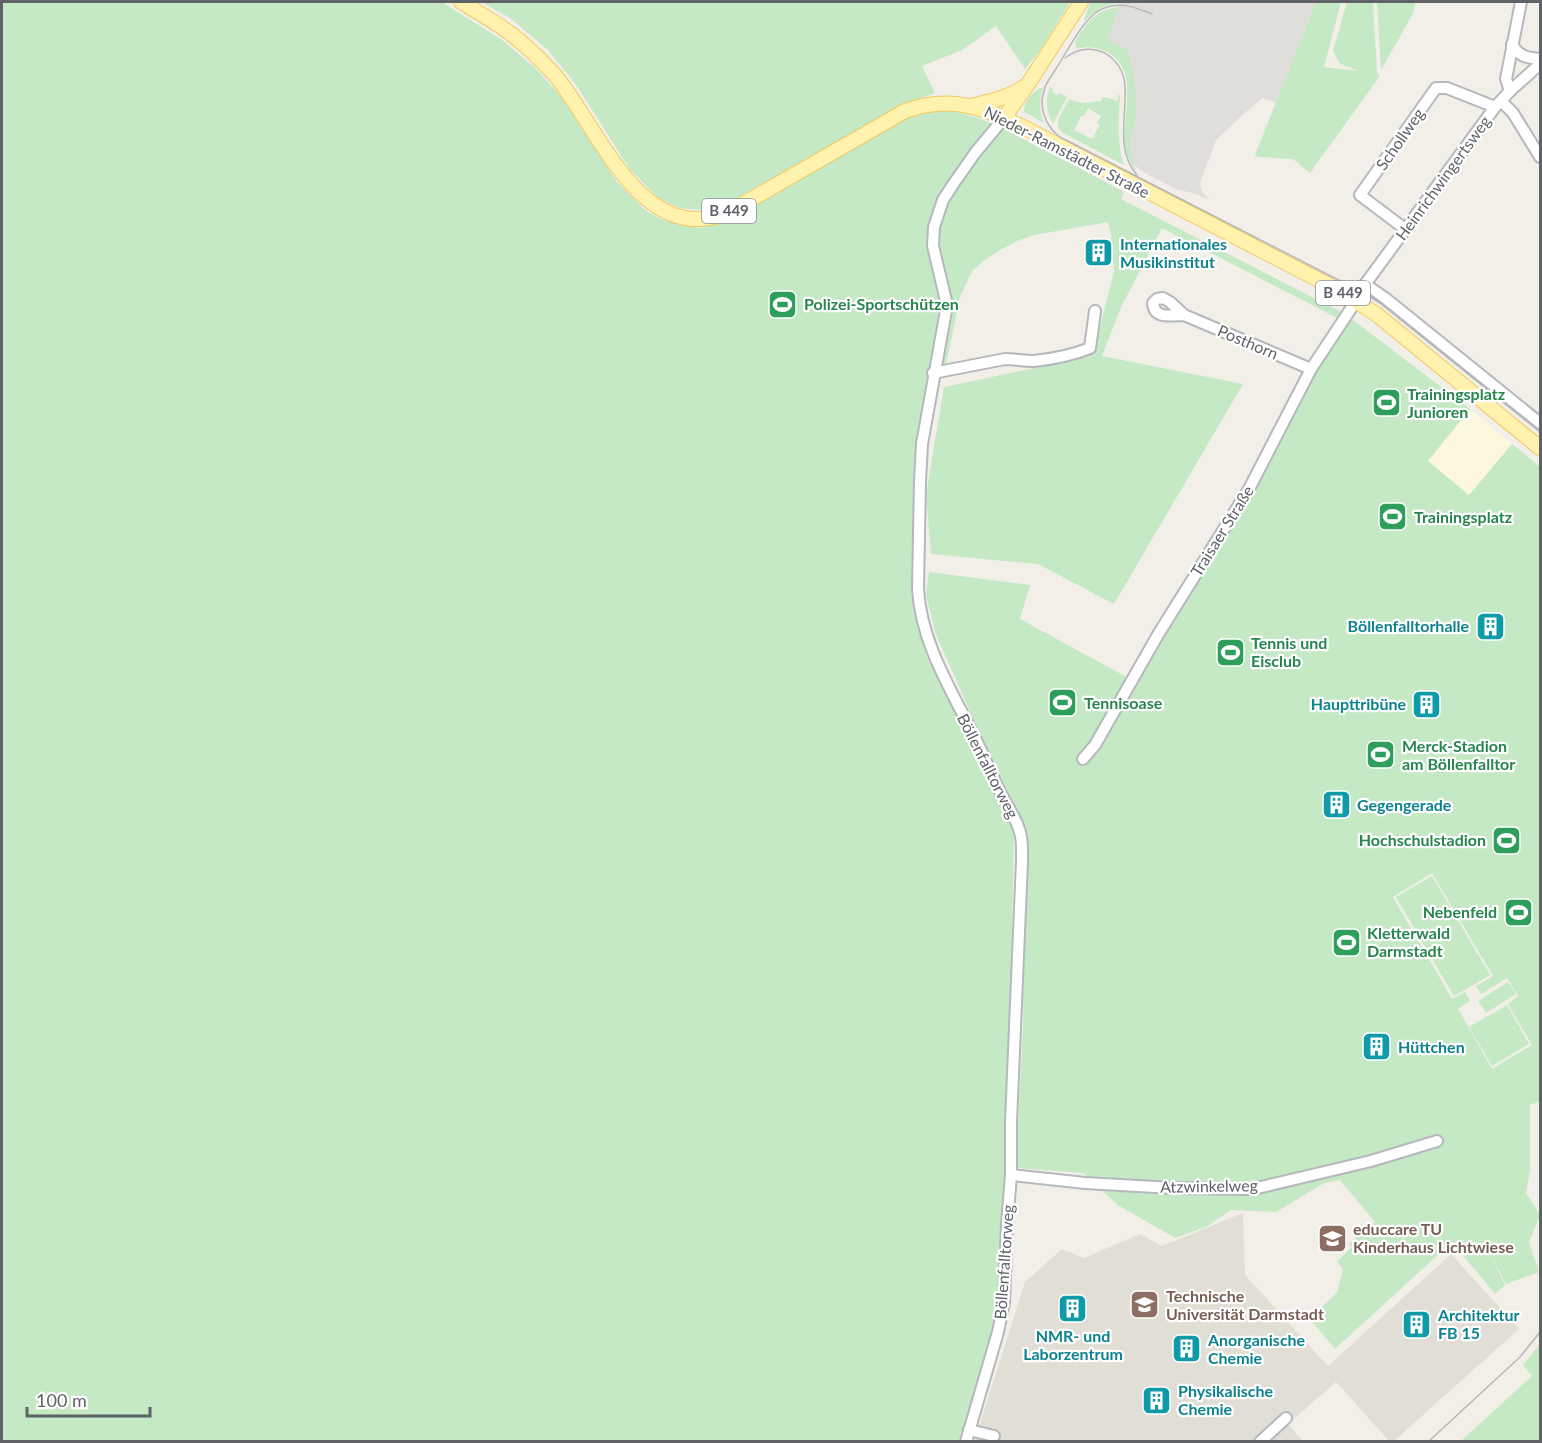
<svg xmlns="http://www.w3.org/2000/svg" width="1542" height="1443" font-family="Lato,sans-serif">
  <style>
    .commercial { fill: #fef7e0 }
    .industrial { fill: #e0deda }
    .education { fill: #e1ded6 }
    .green { fill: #c5e8c5; fill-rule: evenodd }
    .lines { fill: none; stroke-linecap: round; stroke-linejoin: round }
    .minor-casing { stroke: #b5b8bc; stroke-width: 14 }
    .major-casing { stroke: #f2c960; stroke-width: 16 }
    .minor { stroke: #fff; stroke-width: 10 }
    .major { stroke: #fff2af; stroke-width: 14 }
    .tram { stroke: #b6b7b8; stroke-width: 1.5 }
    .labels { text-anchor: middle; stroke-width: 4.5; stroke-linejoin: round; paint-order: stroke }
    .shield { fill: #fff; stroke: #8f9295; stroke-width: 1.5 }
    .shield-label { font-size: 15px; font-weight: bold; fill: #5f6368 }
    .street-label { font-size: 16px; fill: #5f6368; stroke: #fff }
    .culture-label { font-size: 16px; font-weight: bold; fill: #0d838f; stroke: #fff; text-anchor: start }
    .leisure-label { font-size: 16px; font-weight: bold; fill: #27864d; stroke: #fff; text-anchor: start }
    .education-label { font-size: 16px; font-weight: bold; fill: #785e54; stroke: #fff; text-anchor: start }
  </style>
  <rect width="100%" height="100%" fill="#f1efe8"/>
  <!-- commercial -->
  <path class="commercial" d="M1470 409 1512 444 1469 495 1427 461Z"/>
  <!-- industrial -->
  <path class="industrial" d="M1120 2H1316L1276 103 1263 98 1248 110 1216 140 1200 183 1202 192 1209 200 1196 194 1176 189 1143 172 1132 163 1129 153 1131 132 1135 121 1134 84 1107 40Z"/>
  <!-- education -->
  <path class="education" d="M1243 1213 1245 1275 1328 1366 1451 1254 1519 1329 1394 1441H1389L1336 1382 1288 1424 1303 1441 974 1442 1025 1282 1062 1249 1084 1258 1140 1234 1162 1246Z"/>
  <!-- green -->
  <g class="green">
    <path d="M2 2H442L502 40 534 67 560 95 617 182 645 210 663 220 680 225 700 228 727 221 907 118C917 116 928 111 939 111 971 109 1014 134 1042 149 1070 163 1097 177 1124 192L1121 199 1345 314 1470 409 1428 461 1469 495 1512 444 1540 467V1101L1530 1105V1170L1526 1193 1540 1215 1529 1242 1539 1272 1506 1284 1487 1248 1505 1285 1495 1294 1452 1242 1335 1349 1309 1318 1337 1293 1343 1269 1337 1261 1352 1247 1349 1244 1375 1222 1340 1180 1324 1183 1276 1212 1231 1210 1206 1227 1175 1238 1118 1205 1083 1173 1016 1168 1023 1027 1025 861 1021 825 936 635 926 595 929 572 1030 585 1020 619 1134 681 1311 369 1341 320 1162 228 1121 307 1102 356 1243 384 1114 604 1038 564 931 554 926 495 944 387 1078 359 1093 354 1114 272 1111 234 1108 222 1034 235 1017 241 1000 250 985 260 972 271 960 297 946 364 929 369 918 448 915 610 926 655 1014 832 1007 1180 998 1314 960 1441 2 1442ZM1432 873 1493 976 1476 986 1481 994 1507 978 1518 996 1508 1004 1532 1045 1492 1069 1458 1009 1470 1001 1465 992 1452 999 1393 897Z"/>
    <path d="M482 2H1070L1041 49 1025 69 996 26 962 50 922 66 935 93 899 106 732 201 706 211 680 208 658 198 629 168 577 86 547 49 510 18Z"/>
    <path d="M1316 2H1341L1324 67 1358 71 1340 64 1333 51 1347 2H1373L1377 73 1379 74V77L1310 173 1293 159 1258 157 1255 155Z"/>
    <path d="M1377 2H1416L1412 15 1381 70Z"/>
    <path d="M1090 3V2H1131L1130 4C1110 1 1096 8 1083 23Z"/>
    <path d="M1119 7 1107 40 1127 49C1134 70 1137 95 1135 118 1135 123 1133 127 1132 132 1128 147 1130 158 1137 172 1131 165 1127 156 1125 146 1122 116 1141 67 1105 51 1096 47 1086 46 1077 49L1075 42C1087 22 1095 10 1119 7Z"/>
    <path d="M1050 87 1053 89 1052 92 1058 95 1059 93 1067 97 1053 124C1046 111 1045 100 1050 87Z"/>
    <path d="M1040 88H1043C1039 100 1039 111 1044 123L1024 112C1024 102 1031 93 1040 88Z"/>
    <path d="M1118 95H1120C1119 118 1116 142 1124 165L1063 133 1058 128V120L1069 99C1080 104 1087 103 1098 101L1100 102 1103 97 1118 101ZM1088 108 1101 116 1097 123 1100 125 1092 139 1074 130 1081 116H1084Z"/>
    <path d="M1432 876 1490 975 1454 996 1396 897Z"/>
    <path d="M1508 982 1516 994 1486 1013 1478 1001Z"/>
    <path d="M1507 1005 1529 1044 1492 1066 1469 1027Z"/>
    <path d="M1540 1344V1441H1461L1532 1376 1523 1365Z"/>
  </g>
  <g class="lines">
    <defs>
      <g id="minor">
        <path d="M1512 44C1518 56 1527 58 1540 59"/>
        <path d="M1510 91 1506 79 1521 2"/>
        <path d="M1501 101 1513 113 1540 157"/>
        <path d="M1405 229 1360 195 1436 88H1447L1495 107"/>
        <path d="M1365 284 1385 298 1540 423"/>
        <path d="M1184 315C1172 315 1154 320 1153 303L1157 299 1163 298 1170 302 1184 315 1311 369"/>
        <path d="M933 373 1005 359C1014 359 1024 361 1034 361 1052 359 1073 355 1090 348L1095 311"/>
        <path d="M1083 759 1095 745 1159 633 1249 489 1311 369 1356 301 1358 294 1495 107 1510 91 1540 64"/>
        <path d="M1011 1175 1085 1183 1173 1188 1253 1189 1371 1161 1437 1141"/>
        <path d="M969 1430 994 1436"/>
        <path d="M966 1442 998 1332 1004 1303 1007 1224 1011 1175V1122L1022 861C1022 850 1023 839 1019 829 1015 816 1004 801 998 788 990 770 982 752 973 734 950 688 921 642 918 589L920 481 922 444 947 305 933 246 934 227 943 200 952 186 975 153 1004 118"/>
        <path d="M1260 1442 1286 1418"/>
      </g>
      <g id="major">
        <path d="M461 2C476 11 492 20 507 31 524 43 540 59 554 74 594 121 634 231 709 218 722 216 732 210 743 204L905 111C951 94 984 108 1025 128L1340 291 1376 314 1540 448"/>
        <path d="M972 106C990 101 1008 98 1024 87"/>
        <path d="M1004 118 1028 84 1081 2"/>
      </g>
    </defs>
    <!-- minor casing -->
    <use href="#minor" class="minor-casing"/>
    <!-- major casing -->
    <use href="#major" class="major-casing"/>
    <!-- minor -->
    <use href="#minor" class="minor"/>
    <!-- major -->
    <use href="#major" class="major"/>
    <!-- tram -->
    <g class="tram">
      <path d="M1152 14C1137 8 1122 2 1107 7 1101 9 1095 12 1091 17 1079 28 1071 45 1062 59 1057 68 1049 78 1045 87 1044 92 1042 97 1042 101 1042 116 1049 129 1060 137L1360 291 1380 303 1540 432"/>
      <path d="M1065 58C1090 38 1122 54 1125 85 1127 116 1115 150 1137 175"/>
      <path d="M1428 1442 1520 1357 1540 1332"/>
    </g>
  </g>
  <!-- icons -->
  <defs>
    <symbol id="building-square" viewBox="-11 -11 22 22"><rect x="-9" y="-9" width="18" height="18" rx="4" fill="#0f9aa8" stroke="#fff"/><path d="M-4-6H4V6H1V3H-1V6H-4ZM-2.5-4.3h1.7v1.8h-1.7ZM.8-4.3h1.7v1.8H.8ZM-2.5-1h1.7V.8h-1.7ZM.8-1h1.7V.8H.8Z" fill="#fff"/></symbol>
    <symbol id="stadium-square" viewBox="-11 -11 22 22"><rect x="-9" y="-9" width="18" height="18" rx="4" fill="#2e9e5b" stroke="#fff"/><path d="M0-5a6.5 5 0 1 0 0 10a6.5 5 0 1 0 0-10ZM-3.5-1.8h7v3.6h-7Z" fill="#fff"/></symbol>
    <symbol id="school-square" viewBox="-11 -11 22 22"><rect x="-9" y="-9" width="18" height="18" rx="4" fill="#8d6e63" stroke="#fff"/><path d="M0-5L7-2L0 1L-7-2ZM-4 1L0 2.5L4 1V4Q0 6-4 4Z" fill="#fff"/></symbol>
    <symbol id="university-square" viewBox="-11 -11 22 22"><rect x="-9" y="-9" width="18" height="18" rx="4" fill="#8d6e63" stroke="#fff"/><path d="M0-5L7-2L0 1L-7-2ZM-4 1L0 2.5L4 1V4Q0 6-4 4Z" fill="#fff"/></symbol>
  </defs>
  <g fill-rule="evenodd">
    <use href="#building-square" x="1082" y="236" width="33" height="33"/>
    <use href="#stadium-square" x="766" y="288" width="33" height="33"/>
    <use href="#stadium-square" x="1370" y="386" width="33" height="33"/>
    <use href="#stadium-square" x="1376" y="500" width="33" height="33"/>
    <use href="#building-square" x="1474" y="610" width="33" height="33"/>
    <use href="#stadium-square" x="1214" y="636" width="33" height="33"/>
    <use href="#stadium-square" x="1046" y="686" width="33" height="33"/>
    <use href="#building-square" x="1410" y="688" width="33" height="33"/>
    <use href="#stadium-square" x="1364" y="738" width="33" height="33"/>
    <use href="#building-square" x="1320" y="788" width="33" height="33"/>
    <use href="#stadium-square" x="1490" y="824" width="33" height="33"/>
    <use href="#stadium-square" x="1502" y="896" width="33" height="33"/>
    <use href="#stadium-square" x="1330" y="926" width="33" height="33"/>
    <use href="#building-square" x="1360" y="1030" width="33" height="33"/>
    <use href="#school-square" x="1316" y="1222" width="33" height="33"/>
    <use href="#university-square" x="1128" y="1288" width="33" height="33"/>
    <use href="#building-square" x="1056" y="1292" width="33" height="33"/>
    <use href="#building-square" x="1400" y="1308" width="33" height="33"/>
    <use href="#building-square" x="1170" y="1332" width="33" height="33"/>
    <use href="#building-square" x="1140" y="1384" width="33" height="33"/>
  </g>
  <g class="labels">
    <!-- shield labels -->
    <g class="shield">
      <rect x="702" y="199" width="54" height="24" rx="4.5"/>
      <rect x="1316" y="281" width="54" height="24" rx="4.5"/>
    </g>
    <g class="shield-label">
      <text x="729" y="216">B 449</text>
      <text x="1343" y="298">B 449</text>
    </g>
    <!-- street labels -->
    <g class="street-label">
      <text transform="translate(1400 139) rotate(-55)" y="6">Schollweg</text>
      <text transform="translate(1067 152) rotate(27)" y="6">Nieder-Ramstädter Straße</text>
      <text transform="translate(1443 178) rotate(-54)" y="6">Heinrichwingertsweg</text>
      <text transform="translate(1248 342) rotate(23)" y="6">Posthorn</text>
      <text transform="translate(1222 531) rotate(-58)" y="6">Traisaer Straße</text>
      <text transform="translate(988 766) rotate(63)" y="6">Böllenfalltorweg</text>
      <text transform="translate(1209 1186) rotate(-1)" y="6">Atzwinkelweg</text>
      <text transform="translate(1004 1262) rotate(-86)" y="6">Böllenfalltorweg</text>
    </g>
    <!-- culture labels -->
    <g class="culture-label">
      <text x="1120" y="250">Internationales<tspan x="1120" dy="18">Musikinstitut</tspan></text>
      <text x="1469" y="632" text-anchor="end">Böllenfalltorhalle</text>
      <text x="1406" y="710" text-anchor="end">Haupttribüne</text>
      <text x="1357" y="811">Gegengerade</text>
      <text x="1398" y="1053">Hüttchen</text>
      <text x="1438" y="1321">Architektur<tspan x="1438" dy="18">FB 15</tspan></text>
      <text x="1073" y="1342" text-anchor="middle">NMR- und<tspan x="1073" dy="18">Laborzentrum</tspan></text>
      <text x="1208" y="1346">Anorganische<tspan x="1208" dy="18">Chemie</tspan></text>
      <text x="1178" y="1397">Physikalische<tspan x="1178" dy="18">Chemie</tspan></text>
    </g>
    <!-- leisure labels -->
    <g class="leisure-label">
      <text x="804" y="310">Polizei-Sportschützen</text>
      <text x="1407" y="400">Trainingsplatz<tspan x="1407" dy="18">Junioren</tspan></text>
      <text x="1414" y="523">Trainingsplatz</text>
      <text x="1251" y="649">Tennis und<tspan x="1251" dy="18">Eisclub</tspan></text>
      <text x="1084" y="709">Tennisoase</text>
      <text x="1402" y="752">Merck-Stadion<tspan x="1402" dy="18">am Böllenfalltor</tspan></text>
      <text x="1486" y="846" text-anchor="end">Hochschulstadion</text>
      <text x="1497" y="918" text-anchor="end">Nebenfeld</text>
      <text x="1367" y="939">Kletterwald<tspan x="1367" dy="18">Darmstadt</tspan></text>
    </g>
    <!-- education labels -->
    <g class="education-label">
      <text x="1353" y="1235">educcare TU<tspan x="1353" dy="18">Kinderhaus Lichtwiese</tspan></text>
      <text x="1166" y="1302">Technische<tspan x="1166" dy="18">Universität Darmstadt</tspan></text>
    </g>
  </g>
  <!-- border -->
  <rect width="1542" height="1443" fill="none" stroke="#5f6368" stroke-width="6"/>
  <!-- scale -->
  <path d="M27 1407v9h123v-9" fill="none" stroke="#5f6368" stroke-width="3"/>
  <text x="36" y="1407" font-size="18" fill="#5f6368" stroke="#ffffff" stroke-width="4.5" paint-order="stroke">100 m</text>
</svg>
